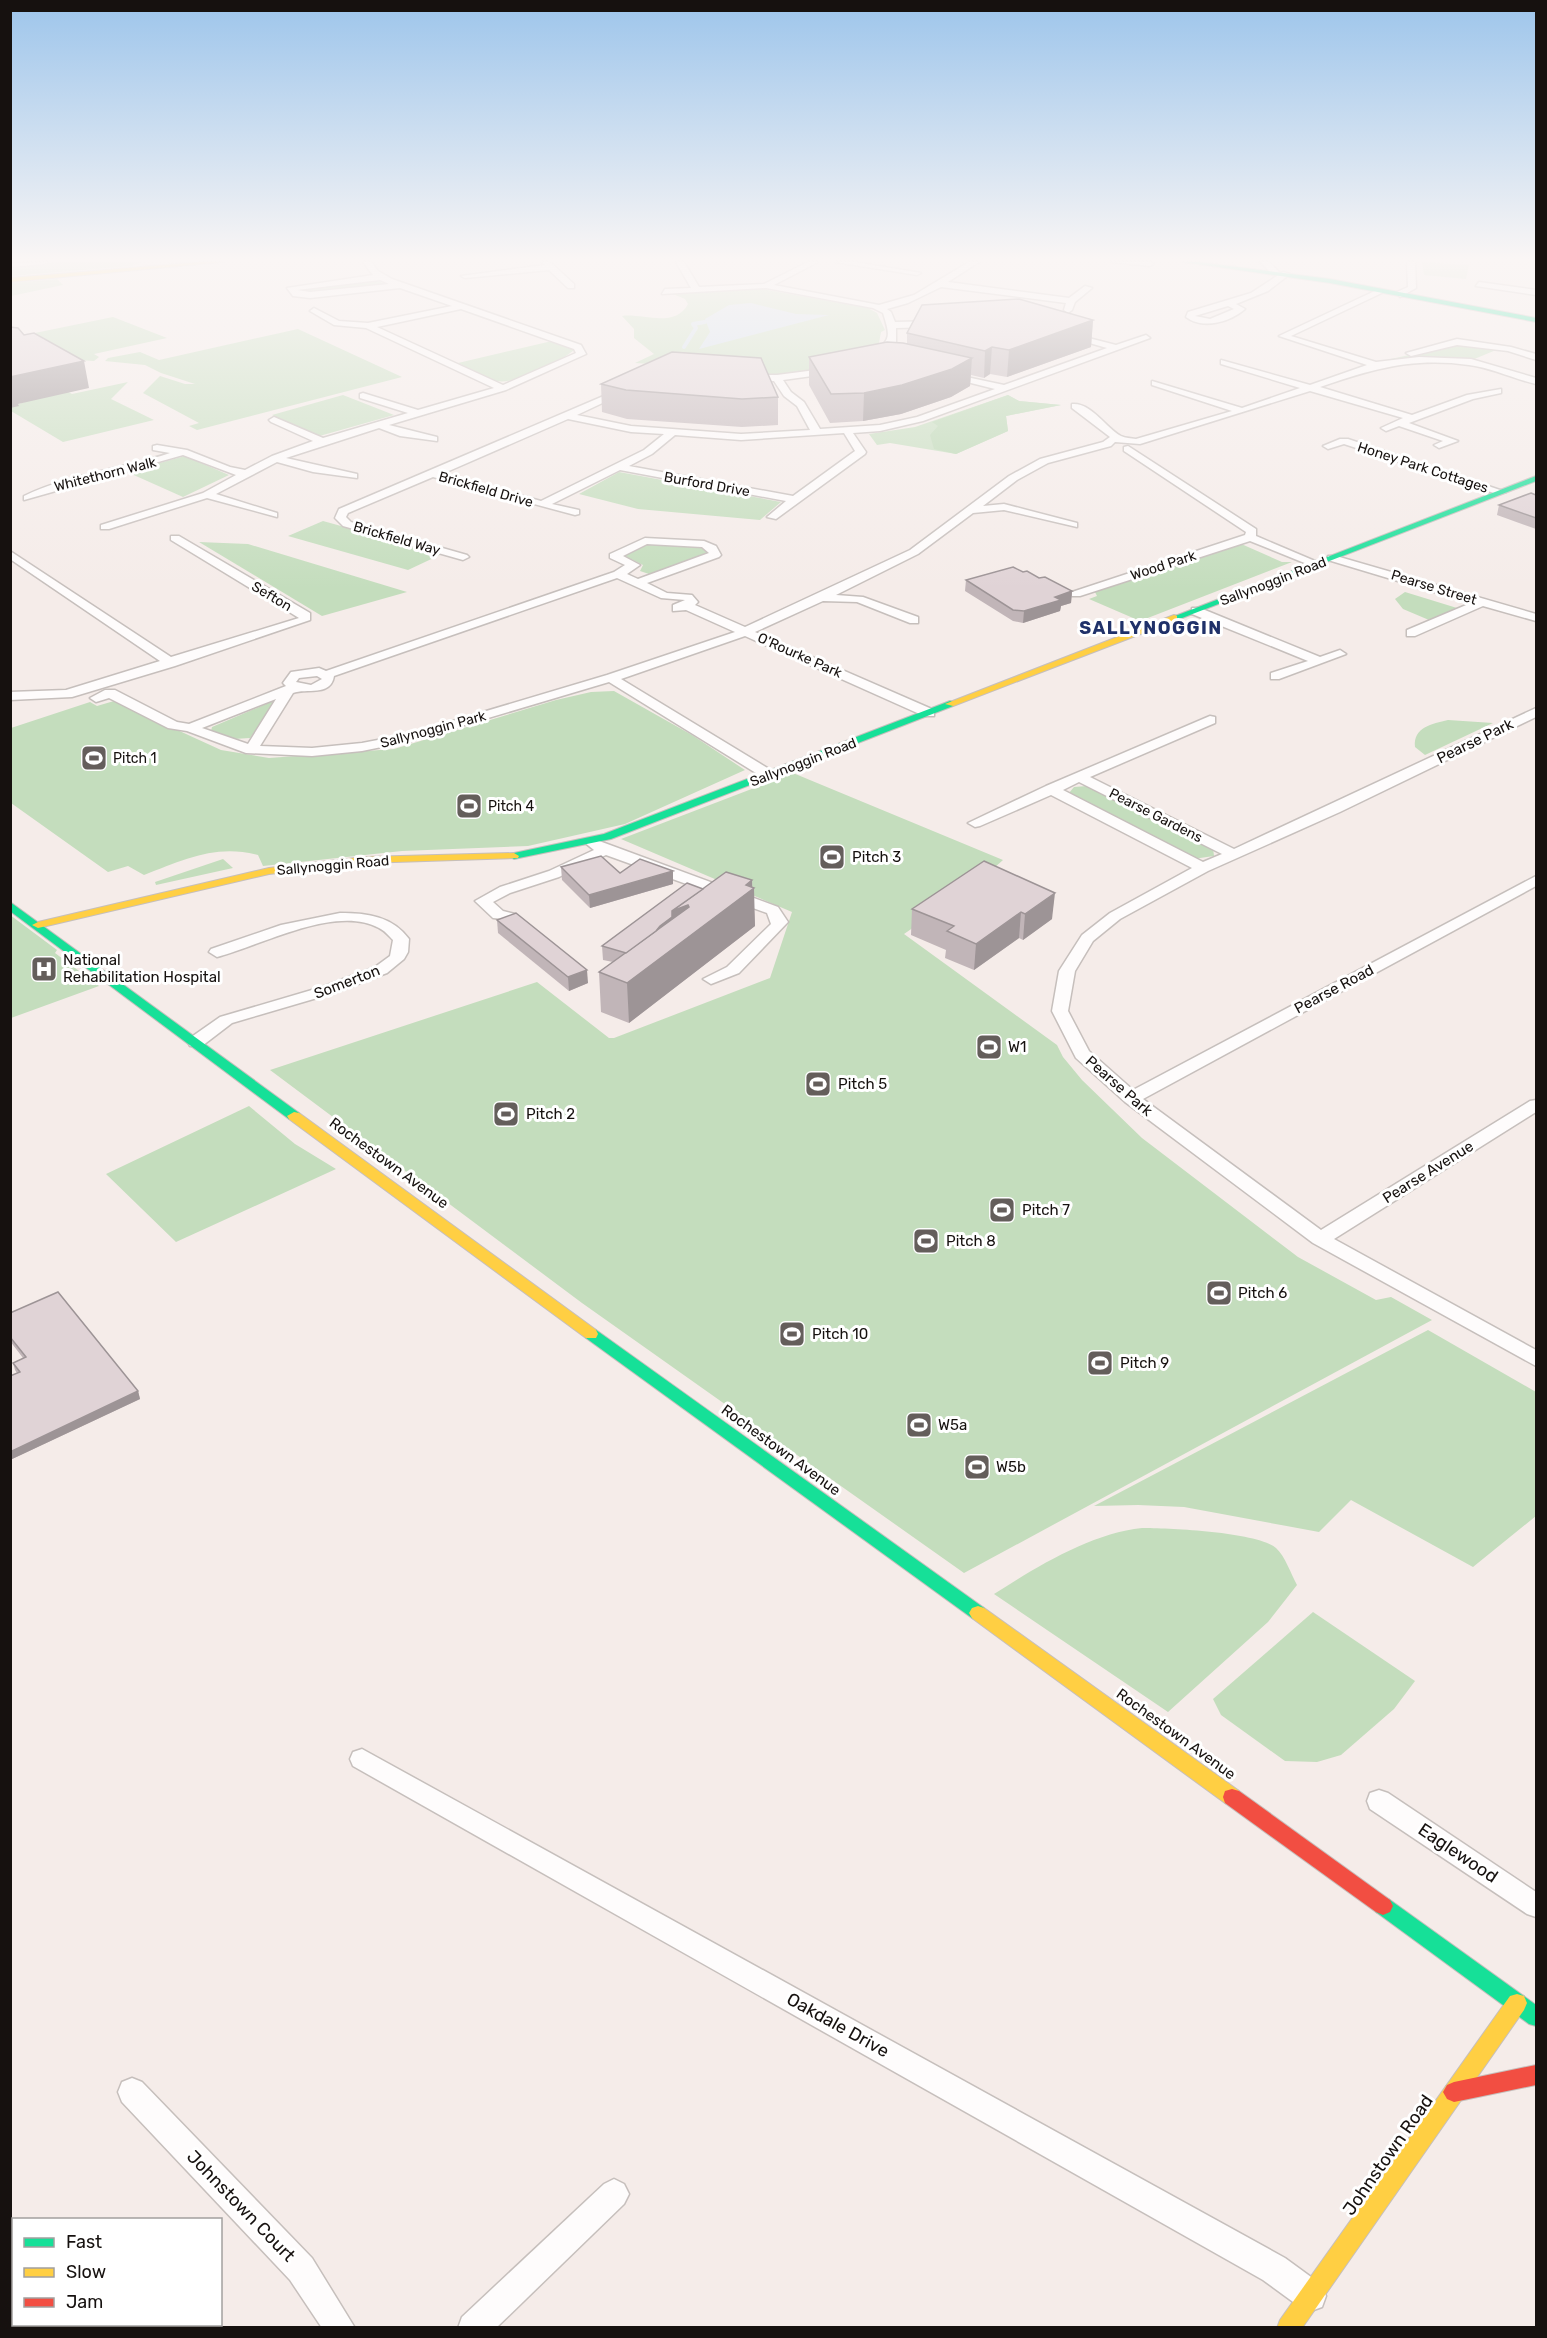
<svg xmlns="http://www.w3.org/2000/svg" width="1547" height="2338" font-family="Rubik,sans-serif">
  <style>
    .green { fill: #c4ddbd }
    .forest { fill: #b6d6af }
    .water { fill: #cedff0 }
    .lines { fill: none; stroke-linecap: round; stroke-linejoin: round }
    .stream { stroke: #cedff0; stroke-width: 4 }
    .street-casing { stroke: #c6bfbc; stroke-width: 3 }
    .fast-casing { stroke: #c6bfbc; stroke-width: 2 }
    .slow-casing { stroke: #c6bfbc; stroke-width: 2 }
    .jam-casing { stroke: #c6bfbc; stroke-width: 2 }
    .street { fill: #fefcfc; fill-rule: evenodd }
    .fast { fill: #16e098; fill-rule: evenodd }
    .slow { fill: #ffcf43; fill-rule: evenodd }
    .jam { fill: #f24e42; fill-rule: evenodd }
    .wall { fill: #c1b5b8 }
    .shaded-wall { fill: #9d9496 }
    .building { fill: #e0d3d6; stroke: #9d9496; stroke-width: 1.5 }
    .labels { text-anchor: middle; stroke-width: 6; stroke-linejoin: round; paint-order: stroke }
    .far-street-label { font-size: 14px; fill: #16110f; stroke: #fff }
    .far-poi-label { font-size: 14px; fill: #16110f; stroke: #fff; text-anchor: start }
    .street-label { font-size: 15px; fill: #16110f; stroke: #fff }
    .poi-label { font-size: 15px; fill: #16110f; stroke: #fff; text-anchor: start }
    .far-district-label { font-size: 18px; font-weight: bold; letter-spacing: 1.5px; fill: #203169; stroke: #fff }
    .near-street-label { font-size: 18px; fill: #16110f; stroke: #fff }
  </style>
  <rect width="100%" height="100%" fill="#f5ece9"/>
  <!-- green -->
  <g class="green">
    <path d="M61 262H141L132 266 11 276V266Z"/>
    <path d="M1422 262 1469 265 1466 279 1424 275Z"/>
    <path d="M57 279 63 285 11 296V283Z"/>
    <path d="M374 280 386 284 302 293 298 289Z"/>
    <path d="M762 289 868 308 877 313 885 330 881 332 879 343C859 352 836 365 815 370 759 383 692 365 635 363L654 354 634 338V329L622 316C642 313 675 329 688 304L685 299 673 294Z"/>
    <path d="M113 317 167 338 94 354 99 357 94 361 79 360 30 334Z"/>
    <path d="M298 329 402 377 197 430 189 426 199 423 143 393 160 376 185 384H195L161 373 145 365 105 361 108 358 140 352 159 360Z"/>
    <path d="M552 341 574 350C560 362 515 385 497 381 484 378 470 369 458 363Z"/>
    <path d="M1455 345 1496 350 1472 360 1430 358 1377 362Z"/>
    <path d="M128 382 111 399 154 420 63 442 11 411 10 408 16 405 63 389 72 394Z"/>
    <path d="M343 395 394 415 316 437 272 415Z"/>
    <path d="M1008 395 1019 401 1061 405 1006 416 1008 431 956 454 890 443 877 445 869 434 915 427Z"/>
    <path d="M185 456 229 475 183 497 127 472Z"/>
    <path d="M619 472 781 502 760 520 638 509 579 494Z"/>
    <path d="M323 521 442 554 408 570 288 536Z"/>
    <path d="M199 542 248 544 407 592 322 616Z"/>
    <path d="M1239 543 1282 562H1292L1140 621 1089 599 1097 596 1095 592 1097 589Z"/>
    <path d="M644 544 699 546 706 549 707 554 649 574 640 571 643 565 625 556Z"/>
    <path d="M1405 592 1457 608 1429 620 1403 609 1395 599Z"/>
    <path d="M614 691 692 735 745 770 625 824 528 846 402 851 263 866 258 855C215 844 184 860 144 875L128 866 108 872 11 803V728L90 702 97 706 114 701 221 750 269 758 394 749 556 700 591 692Z"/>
    <path d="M278 699 250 738 234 739 211 731 212 727Z"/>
    <path d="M1448 720 1493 723 1425 755 1415 747C1413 727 1432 724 1448 720Z"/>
    <path d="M793 773 1003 860 975 885 904 934 1057 1045 1063 1057 1082 1080 1142 1138 1298 1257 1376 1300 1391 1297 1432 1320 964 1573 582 1303 270 1070 537 982 609 1038H614L770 978 792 912 621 839Z"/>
    <path d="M1087 786 1213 848 1214 856 1193 859 1069 793 1074 787Z"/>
    <path d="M223 859 233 868 156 885 155 882Z"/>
    <path d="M10 915 57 950 55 953 99 986 11 1018Z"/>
    <path d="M249 1106 295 1144 336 1169 176 1242 106 1174Z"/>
    <path d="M1428 1330 1536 1392V1516L1473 1567 1351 1500 1319 1532 1184 1507 1138 1505 1094 1506Z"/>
    <path d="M1142 1528C1168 1528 1258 1532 1276 1548 1285 1556 1291 1574 1297 1585L1268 1622 1168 1712 994 1594C1036 1567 1092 1533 1142 1528Z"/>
    <path d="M1313 1612 1415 1681 1394 1709 1341 1755 1317 1762 1285 1761 1221 1715 1213 1699Z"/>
  </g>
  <!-- forest -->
  <path class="forest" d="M1008 395 1019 401 1061 405 1006 416 1008 431 956 454 934 449 930 435 938 426 932 422Z"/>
  <!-- water -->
  <path class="water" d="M751 303 796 314 829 315 699 349 710 332 705 319 729 305Z"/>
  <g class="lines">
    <!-- stream -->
    <path class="stream" d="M684 347 696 328 693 324 705 322"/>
    <defs>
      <g id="street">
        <path d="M48 262 44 264 10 267V263Z"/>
        <path d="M363 262H371L378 271 392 279 581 345 586 354 506 390 389 425 437 437V441L400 436 379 428 286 458 357 474V478L313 472 277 462 216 494 277 513V517L207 498 109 529H101V525L203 493 236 475 183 455 24 500V496C69 474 122 469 170 453L153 450V446L157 445 187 450 230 467 245 470 272 456 313 441 271 422 269 420 274 417 323 438 408 413 360 398V394L363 393 418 410 494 388 366 328 334 325 310 311 314 308 339 321 368 323 452 306 400 288 310 298 293 296 287 288 373 275ZM380 280 389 284 310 292 297 290ZM461 309 574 349 576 353 503 385 377 327Z"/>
        <path d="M542 262H550L574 284V288H568L549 270 465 278 461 276 545 265Z"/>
        <path d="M676 262H684L699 287 764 284 808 262H818L774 285 879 305 914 295 969 262H979L948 282 1069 298 1085 286 1092 288 1075 302 1072 310 1068 313 1064 310 1066 303 941 287 908 303 887 309 891 312 895 322 937 321 941 324 937 327 896 328V343L875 361 870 358C889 338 892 341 883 313L873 308 766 288 662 294 665 289 691 288Z"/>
        <path d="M835 262H855L921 273 917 275Z"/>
        <path d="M1111 262H1151L1154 264 1150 266Z"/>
        <path d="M1260 262H1269L1280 273 1273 275Z"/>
        <path d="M1407 262H1415L1416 288 1400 297 1397 292 1408 287Z"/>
        <path d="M1283 272 1290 274 1268 291 1236 304 1245 309C1230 322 1203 330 1186 317L1188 312 1251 293ZM1228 306 1234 309 1210 319 1195 316Z"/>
        <path d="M1479 282 1536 290V295L1476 286Z"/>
        <path d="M1379 289 1386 291 1291 336 1376 362 1419 357 1471 359 1536 378V384C1514 379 1492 368 1469 365 1413 357 1372 369 1320 387L1412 415 1467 395 1501 389V393L1473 399 1409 423 1458 441 1439 448 1434 445 1443 441 1399 426 1386 431 1381 428 1403 418 1310 391 1140 444 1115 442 1111 446 1048 463 1017 480 983 506 1004 504 1077 523V527L1004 510 973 513 918 554 836 595 863 597 918 617V623H910L857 602 823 601 755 632 934 710V716H924L745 636 621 679 774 772V778H764L609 682 411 741 362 751 312 756 246 753 187 731 168 728 109 698 96 702 90 698 105 690H115L177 722 189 724 286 686 283 683 291 672 319 668 326 671 614 572 625 565 610 558V554L645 538 704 541 716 546 721 555 719 557 647 583 667 593 692 595 698 602 695 605 745 627 910 550 1009 476 1040 459 1103 442 1110 437 1072 408V404C1091 402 1106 428 1121 436 1125 438 1131 438 1136 439L1232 411 1152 385V381L1242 408 1300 388 1221 364V360L1310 385 1367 365 1279 336ZM647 544 702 547 709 553 638 579 627 574 640 565 623 556ZM617 578 661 598 685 600 673 605V611L686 610 735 632 607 675 409 734 362 743 312 748 260 746 293 693C306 688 331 697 334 676ZM317 676 322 679 311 685 296 682 299 678ZM276 699 248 744 202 728Z"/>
        <path d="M1065 332 1116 345 1146 335 1150 338 923 421 880 431 853 433 866 452 865 454 776 519 767 517 786 501 620 470 552 504 579 510V514L575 515 433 477 348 513 346 517 351 522 467 555 469 557 463 560 343 526 335 518 339 509 620 389 628 391 577 415 631 426 741 434 810 430 797 406 784 396 774 381H745L740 378 745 375H777L831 368 836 371 834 373 783 380 791 392 804 402 820 429 880 425 917 417 995 389 943 376V372L1004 385 1107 348 1065 336ZM568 419 631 432 664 434 644 450 541 501 442 474ZM844 433 855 451 793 496 629 466 652 454 675 435 741 440Z"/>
        <path d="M1457 339 1511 347 1536 354V360L1508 351 1457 345 1411 356 1406 353Z"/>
        <path d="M1340 439H1348L1506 492 1497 494 1344 444 1328 449 1323 446Z"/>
        <path d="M1128 446 1256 529V536L1322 564 1312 566 1250 541 1080 596H1072V592L1245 535 1246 532 1124 451V447Z"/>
        <path d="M171 536H179L310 613V620L175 666 72 697 10 700V692L66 690 160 661 10 559V551L171 657 299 618 171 540Z"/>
        <path d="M1328 556H1336L1536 614V621L1483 606 1415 636H1407V630L1471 603 1328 560Z"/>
        <path d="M1192 608H1200L1320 657 1340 650 1346 654 1279 679H1271V673L1308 661 1192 614Z"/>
        <path d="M1536 708V717L1340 812 1208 871 1120 919 1093 941 1075 971 1068 1011 1089 1051 1133 1090 1536 876V886L1143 1099 1321 1230 1530 1101 1536 1100V1112L1334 1239 1536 1350V1366L1313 1243 1125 1102 1076 1058 1052 1011 1059 971 1082 935 1110 913 1192 868 1051 795 980 826 975 827 968 823 1046 786 1210 716 1215 717V723L1090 777 1234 849ZM1079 782 1222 854 1203 862 1063 790Z"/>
        <path d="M591 838 778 907 788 922 739 973 711 984 703 979 727 967 771 924 767 913 606 855 559 877 510 893 493 902 503 911 515 914 518 917 515 920 493 918 475 901 500 887 549 871 594 850 584 842Z"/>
        <path d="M340 913C367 913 392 916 409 939L408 952 404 959 387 973 334 993 232 1023 202 1046H190L188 1042 190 1038 220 1017 322 987 375 967 390 956 393 940C389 936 384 930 379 928 336 904 260 946 217 957L209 952 211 949 281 925Z"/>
        <path d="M362 1749 1285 2258 1322 2285 1326 2296 1322 2307 1311 2311 1300 2307 1263 2280 353 1766 350 1759 353 1752Z"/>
        <path d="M1379 1790 1388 1793 1536 1892V1917L1527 1914 1370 1809 1367 1801 1370 1793Z"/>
        <path d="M132 2078 142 2082 312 2258 355 2328H322L290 2280 122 2102 118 2092 122 2082Z"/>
        <path d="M614 2179 624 2184 629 2194 624 2204 496 2328H458L462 2317 604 2184Z"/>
      </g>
      <g id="fast">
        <path d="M1183 262H1199L1330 279 1536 318V322L1330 283Z"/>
        <path d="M1536 476V481L1177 620 1170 618Z"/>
        <path d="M950 701 953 702V706L611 839 514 859 509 856 514 853 604 834Z"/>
        <path d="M10 902 299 1113 301 1116 299 1119H289L10 911Z"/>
        <path d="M591 1329 596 1330 984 1608 987 1613 984 1618 978 1620 972 1618 586 1338 584 1334 586 1330Z"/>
        <path d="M1383 1897 1390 1900 1536 2005V2026L1529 2024 1376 1912 1373 1906 1376 1900Z"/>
      </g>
      <g id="slow">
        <path d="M200 262H222L10 282V278Z"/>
        <path d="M1174 615 1177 616V620L953 706 945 704Z"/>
        <path d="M514 853 519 856 518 858 364 863 269 874 38 928 32 925 38 922 269 868 364 857Z"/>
        <path d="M294 1112 299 1113 596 1330 598 1334 596 1338H586L289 1119 287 1116Z"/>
        <path d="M978 1606 984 1608 1239 1791 1241 1797 1239 1803 1232 1805 1225 1803 972 1618 969 1613 972 1608Z"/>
        <path d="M1517 1994 1524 1996 1527 2003 1524 2010 1302 2328H1277L1280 2320 1510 1996Z"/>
      </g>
      <g id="jam">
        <path d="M1232 1789 1239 1791 1390 1900 1393 1906 1390 1912 1383 1915 1376 1912 1225 1803 1223 1797 1225 1791Z"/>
        <path d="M1536 2065V2085L1454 2102 1447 2099 1443 2092 1447 2085 1454 2082Z"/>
      </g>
    </defs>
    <!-- street casing -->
    <use href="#street" class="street-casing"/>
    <!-- fast casing -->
    <use href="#fast" class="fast-casing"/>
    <!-- slow casing -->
    <use href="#slow" class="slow-casing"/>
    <!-- jam casing -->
    <use href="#jam" class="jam-casing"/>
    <!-- street -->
    <use href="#street" class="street"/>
    <!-- fast -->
    <use href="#fast" class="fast"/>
    <!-- slow -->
    <use href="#slow" class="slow"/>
    <!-- jam -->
    <use href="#jam" class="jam"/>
  </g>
  <!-- wall -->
  <g class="wall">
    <path d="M1093 320 1091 347 1007 377 990 374 984 378 971 375 970 386 951 397 901 414 863 421 830 423 809 385V357L907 343V333Z"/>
    <path d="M601 384 778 397V425L742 427 627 419 602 412Z"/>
    <path d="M1536 495V529L1497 515 1499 505Z"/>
    <path d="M1023 572 1072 591 1071 603 1061 606 1060 611 1023 623 1013 621 965 591 966 580Z"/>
    <path d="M984 861 1052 919 1023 940 1019 938 974 970 945 958 946 950 911 935 912 909Z"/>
    <path d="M561 867 620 873 673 884 590 908 562 880Z"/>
    <path d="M752 880 755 926 629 1023 601 1012 599 972 613 962 603 960 602 946 703 889Z"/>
    <path d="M497 920 588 983 569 991 498 933Z"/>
    <path d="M10 1313 138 1391 140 1399 10 1460V1376L17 1373 15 1370 13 1363 23 1358 10 1341Z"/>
  </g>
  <!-- shaded-wall -->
  <g class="shaded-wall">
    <path d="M1093 320 1091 347 1007 377 1009 350Z"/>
    <path d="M992 347 990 374 984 378 985 351Z"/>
    <path d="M972 358 970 386 951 397 901 414 863 421 864 393Z"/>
    <path d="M84 361 89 388 18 404 19 406 10 408V377Z"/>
    <path d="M1072 591 1071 603 1061 606 1060 611 1023 623 1024 611 1055 597Z"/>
    <path d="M673 871V884L590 908 589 895Z"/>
    <path d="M752 880V890L754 888 755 926 629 1023 627 983 629 953 672 911 688 905 689 937Z"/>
    <path d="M1055 893 1052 919 1023 940 1025 914Z"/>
    <path d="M1021 912 1019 938 974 970 976 944Z"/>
    <path d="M587 970 588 983 569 991 568 977Z"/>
    <path d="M138 1391 140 1399 10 1460V1452Z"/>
  </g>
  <!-- building -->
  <g class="building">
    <path d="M1019 299 1093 320 1009 350 992 347 985 351 907 333 922 305Z"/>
    <path d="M10 327 18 328 24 335 34 333 84 361 10 377Z"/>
    <path d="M887 342 903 343 972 358 952 369 902 385 864 393 831 394 809 357Z"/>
    <path d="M672 352 761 358 778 397 742 399 626 390 601 384Z"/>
    <path d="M1531 493 1536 495V518L1499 505Z"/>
    <path d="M1013 567 1023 572 1027 571 1039 578 1045 577 1072 591 1055 597 1061 600 1024 611 1013 610 966 580Z"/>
    <path d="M601 856 620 873 640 859 673 871 589 895 561 867Z"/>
    <path d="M984 861 1055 893 1025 914 1021 912 976 944 947 931 954 926 912 909Z"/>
    <path d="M726 872 752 880 746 885 754 888 627 983 599 972 689 907 688 905 672 911Z"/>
    <path d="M687 883 703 889 672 911V917L660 926 656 931 626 953 602 946Z"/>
    <path d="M516 913 587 970 568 977 497 920Z"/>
    <path d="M58 1292 138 1391 10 1452V1376L20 1372 13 1363 26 1357 10 1337V1313Z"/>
  </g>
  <!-- sky -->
  <linearGradient id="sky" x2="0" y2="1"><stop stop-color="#9dc5eb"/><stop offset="0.44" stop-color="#faf6f5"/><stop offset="1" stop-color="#faf6f5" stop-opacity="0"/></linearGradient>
  <rect width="1547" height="589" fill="url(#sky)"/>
  <!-- icons -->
  <defs>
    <symbol id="stadium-square" viewBox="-11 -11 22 22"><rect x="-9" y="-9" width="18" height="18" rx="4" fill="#645e5b" stroke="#fff"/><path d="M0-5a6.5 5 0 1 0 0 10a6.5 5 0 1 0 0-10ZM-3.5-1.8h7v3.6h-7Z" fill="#fff"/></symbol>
    <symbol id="hospital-square" viewBox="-11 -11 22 22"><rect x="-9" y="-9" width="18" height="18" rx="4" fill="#645e5b" stroke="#fff"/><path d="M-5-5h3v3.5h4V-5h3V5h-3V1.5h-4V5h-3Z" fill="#fff"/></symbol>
  </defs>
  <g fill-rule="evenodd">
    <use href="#stadium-square" x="79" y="743" width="30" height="30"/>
    <use href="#stadium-square" x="454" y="791" width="30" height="30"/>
    <use href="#stadium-square" x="817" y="842" width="30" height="30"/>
    <use href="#hospital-square" x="29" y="954" width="30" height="30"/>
    <use href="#stadium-square" x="974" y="1032" width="30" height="30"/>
    <use href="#stadium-square" x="803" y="1069" width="30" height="30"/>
    <use href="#stadium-square" x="491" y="1099" width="30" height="30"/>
    <use href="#stadium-square" x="987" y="1195" width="30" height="30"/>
    <use href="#stadium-square" x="911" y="1226" width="30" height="30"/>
    <use href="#stadium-square" x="1204" y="1278" width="30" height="30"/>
    <use href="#stadium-square" x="777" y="1319" width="30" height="30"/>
    <use href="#stadium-square" x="1085" y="1348" width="30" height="30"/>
    <use href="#stadium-square" x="904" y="1410" width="30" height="30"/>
    <use href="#stadium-square" x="962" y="1452" width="30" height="30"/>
  </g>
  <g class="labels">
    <!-- far-street labels -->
    <g class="far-street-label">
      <text transform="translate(1423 467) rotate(18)" y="5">Honey Park Cottages</text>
      <text transform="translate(105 474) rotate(-14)" y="5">Whitethorn Walk</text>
      <text transform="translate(707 484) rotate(10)" y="5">Burford Drive</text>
      <text transform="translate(486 489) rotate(16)" y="5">Brickfield Drive</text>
      <text transform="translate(397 538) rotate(16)" y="5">Brickfield Way</text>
      <text transform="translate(1163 565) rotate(-18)" y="5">Wood Park</text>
      <text transform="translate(1273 581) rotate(-21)" y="5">Sallynoggin Road</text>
      <text transform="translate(1434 587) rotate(17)" y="5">Pearse Street</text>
      <text transform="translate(272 596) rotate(31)" y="5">Sefton</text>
      <text transform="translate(800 655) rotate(24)" y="5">O'Rourke Park</text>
      <text transform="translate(433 729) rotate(-15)" y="5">Sallynoggin Park</text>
      <text transform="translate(803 762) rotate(-21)" y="5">Sallynoggin Road</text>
      <text transform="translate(1156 815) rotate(27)" y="5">Pearse Gardens</text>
      <text transform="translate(333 865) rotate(-5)" y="5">Sallynoggin Road</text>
    </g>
    <!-- far-poi labels -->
    <g class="far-poi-label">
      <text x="113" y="763">Pitch 1</text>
      <text x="488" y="811">Pitch 4</text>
    </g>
    <!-- street labels -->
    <g class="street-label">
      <text transform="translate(1475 741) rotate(-26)" y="5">Pearse Park</text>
      <text transform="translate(347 982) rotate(-21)" y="5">Somerton</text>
      <text transform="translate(1334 989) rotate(-28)" y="5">Pearse Road</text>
      <text transform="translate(1119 1086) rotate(41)" y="5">Pearse Park</text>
      <text transform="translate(389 1163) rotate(36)" y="5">Rochestown Avenue</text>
      <text transform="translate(1428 1172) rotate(-32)" y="5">Pearse Avenue</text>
      <text transform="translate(781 1450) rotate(36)" y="5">Rochestown Avenue</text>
      <text transform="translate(1176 1734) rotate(36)" y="5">Rochestown Avenue</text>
    </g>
    <!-- poi labels -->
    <g class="poi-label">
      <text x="852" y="862">Pitch 3</text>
      <text x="63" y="965">National<tspan x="63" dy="17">Rehabilitation Hospital</tspan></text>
      <text x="1008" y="1052">W1</text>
      <text x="838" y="1089">Pitch 5</text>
      <text x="526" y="1119">Pitch 2</text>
      <text x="1022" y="1215">Pitch 7</text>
      <text x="946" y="1246">Pitch 8</text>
      <text x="1238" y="1298">Pitch 6</text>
      <text x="812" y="1339">Pitch 10</text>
      <text x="1120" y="1368">Pitch 9</text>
      <text x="938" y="1430">W5a</text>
      <text x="996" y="1472">W5b</text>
    </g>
    <!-- far-district labels -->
    <g class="far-district-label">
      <text x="1151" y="634">SALLYNOGGIN</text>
    </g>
    <!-- near-street labels -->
    <g class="near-street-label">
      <text transform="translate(1458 1853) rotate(34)" y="6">Eaglewood</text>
      <text transform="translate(838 2025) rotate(29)" y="6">Oakdale Drive</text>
      <text transform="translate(1388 2155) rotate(-55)" y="6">Johnstown Road</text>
      <text transform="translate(241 2206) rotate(46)" y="6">Johnstown Court</text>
    </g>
  </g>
  <!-- border -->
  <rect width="1547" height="2338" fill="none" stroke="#16110f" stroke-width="24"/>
  <!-- legend -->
  <rect x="12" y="2218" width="210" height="108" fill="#ffffff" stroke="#a2a09f" stroke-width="1.5"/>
  <rect x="24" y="2238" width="30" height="9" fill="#16e098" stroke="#a2a09f" stroke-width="1.5"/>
  <text x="66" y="2248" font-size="18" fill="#16110f">Fast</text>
  <rect x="24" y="2268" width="30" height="9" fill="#ffcf43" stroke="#a2a09f" stroke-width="1.5"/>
  <text x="66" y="2278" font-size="18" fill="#16110f">Slow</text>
  <rect x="24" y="2298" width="30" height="9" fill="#f24e42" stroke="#a2a09f" stroke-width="1.5"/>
  <text x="66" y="2308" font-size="18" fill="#16110f">Jam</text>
</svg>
